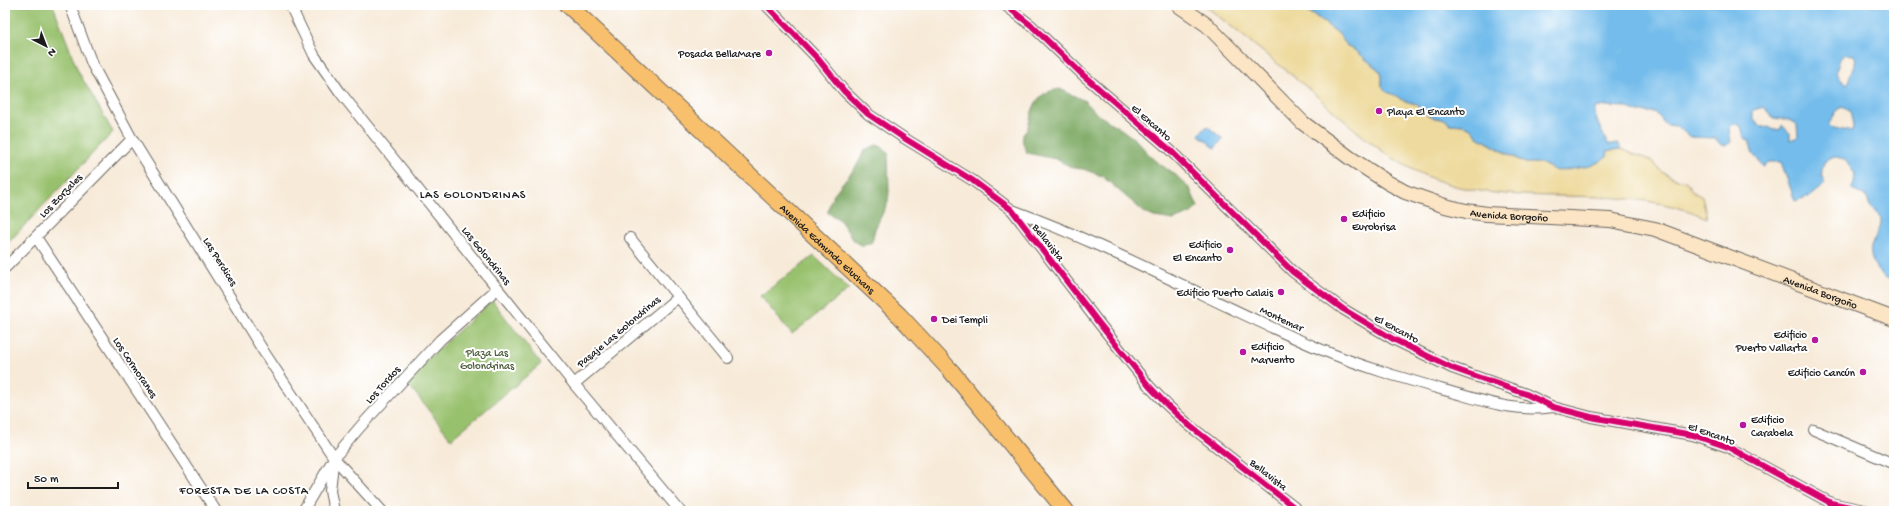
<svg xmlns="http://www.w3.org/2000/svg" width="1899" height="516" font-family="'Gochi Hand',sans-serif">
  <style>
    .green { fill: #98c16d; stroke: #5a6e44 }
    .forest { fill: #7aa760; stroke: #4b623e }
    .sand { fill: #eeda9e; stroke: #857b5d }
    .water { fill: #73bceb; stroke: #486c84; fill-rule: evenodd }
    .lines { fill: none; stroke-linecap: round; stroke-linejoin: round }
    .minor-casing { stroke: #69645e; stroke-width: 12 }
    .secondary-casing { stroke: #69645e; stroke-width: 16 }
    .primary-casing { stroke: #69645e; stroke-width: 18 }
    .minor { stroke: #fff; stroke-width: 10 }
    .secondary { stroke: #fce5c4; stroke-width: 14 }
    .primary { stroke: #f8bf6c; stroke-width: 16 }
    .rail { stroke: #1c1c1c; stroke-width: 3 }
    .cycleway-casing { stroke: #fff; stroke-width: 8 }
    .cycleway { stroke: #d6006c; stroke-width: 6 }
    .poi-dot { fill: #b5179e; stroke: #fff; stroke-width: 1.5 }
    .labels { text-anchor: middle; stroke-width: 4; stroke-linejoin: round; paint-order: stroke }
    .poi-label { font-size: 11px; fill: #1c1c1c; stroke: #fff; text-anchor: end }
    .street-label { font-size: 11px; fill: #1c1c1c; stroke: #fff }
    .park-label { font-size: 11px; fill: #4e5e3c; stroke: #fff }
    .neighbourhood-label { font-size: 12px; letter-spacing: 1px; fill: #1c1c1c; stroke: #fff }
  </style>
  <rect width="100%" height="100%" fill="#fff"/>
  <filter id="ink" filterUnits="userSpaceOnUse"><feTurbulence type="fractalNoise" baseFrequency=".025" numOctaves="2"/><feDisplacementMap in="SourceGraphic" scale="8" xChannelSelector="R" yChannelSelector="G"/><feConvolveMatrix kernelMatrix="1 2 1 2 8 2 1 2 1" color-interpolation-filters="sRGB"/></filter>
  <filter id="wash" filterUnits="userSpaceOnUse"><feTurbulence type="fractalNoise" baseFrequency=".012" numOctaves="4" result="noise"/><feDisplacementMap in="SourceGraphic" scale="16" xChannelSelector="R" yChannelSelector="G"/><feGaussianBlur stdDeviation="0.9" result="paint"/><feColorMatrix in="noise" values="0 0 0 0 0 0 0 0 0 0 0 0 0 0 0 0 0 1.4 0 .05"/><feComposite in="paint" operator="in"/></filter>
  <g filter="url(#wash)">
    <rect width="100%" height="100%" fill="#f7ead8"/>
    <!-- green -->
    <g class="green">
      <path d="M5 5H53L78 71 113 132 5 246Z"/>
      <path d="M814 256 849 289 792 334 760 296Z"/>
      <path d="M492 300 541 364 451 439 405 380Z"/>
    </g>
    <!-- forest -->
    <g class="forest">
      <path d="M1060 89 1085 101 1097 114 1121 129 1136 140 1154 160 1177 176 1190 189 1198 207 1191 213 1174 220 1154 217 1145 213 1102 176 1083 169 1073 168 1056 159 1027 153C1025 148 1021 141 1023 135 1024 132 1028 130 1028 127 1033 107 1035 92 1060 89Z"/>
      <path d="M877 145 882 147 888 153 889 192 888 202 875 229 872 242 863 246 855 242 839 219 828 213C829 193 847 180 857 165 860 160 862 155 864 150Z"/>
    </g>
    <!-- sand -->
    <path class="sand" d="M1209 5H1303L1306 12 1314 15 1338 33 1348 47 1356 51 1380 71 1382 76V87L1387 92 1395 95 1402 100 1416 104 1426 114 1435 118 1445 120 1451 124 1464 125 1471 128 1478 137 1505 153 1525 163H1541L1548 167 1607 151 1621 149 1652 161 1662 172 1677 180H1685L1692 191 1702 197 1707 218C1629 183 1540 206 1459 187 1393 171 1353 127 1304 85 1272 59 1239 33 1207 7Z"/>
    <!-- water -->
    <g class="water">
      <path d="M1303 5H1894V281C1881 278 1868 261 1871 247 1875 234 1881 233 1881 218L1870 206 1866 196 1856 192 1851 188 1854 183 1855 174 1845 160C1842 159 1838 157 1835 157 1821 157 1819 175 1825 184L1810 196 1795 201 1781 162H1769L1763 166 1753 154 1749 140 1744 138 1741 126 1734 123 1729 128 1731 142 1725 146 1720 144 1715 138 1690 137 1677 126 1666 125 1655 112H1638L1625 107 1606 106 1595 108V115L1599 126 1608 144H1618L1621 149 1607 151 1608 155 1599 162 1590 166 1567 170 1556 171 1541 163H1525L1478 137 1471 128 1464 125 1451 124 1445 120 1435 118 1426 114 1416 104 1402 100 1395 95 1387 92 1382 87V76L1380 71 1356 51 1348 47 1338 33 1314 15 1306 12ZM1845 54 1854 55 1856 60 1847 84 1842 81 1836 72 1840 59ZM1764 107 1773 118 1790 120 1797 125 1798 137 1790 140V133L1782 125 1781 129 1773 130 1768 127 1758 125 1753 118V110ZM1842 107 1850 111 1853 126 1852 132 1830 127 1829 123 1837 111Z"/>
      <path d="M1207 126 1223 139 1215 148 1199 135Z"/>
    </g>
  </g>
  <g filter="url(#ink)">
    <g class="lines">
      <defs>
        <g id="minor">
          <path d="M70 5 92 64 132 139 264 352 334 458 382 511"/>
          <path d="M290 5 314 55 340 92 574 384 680 511"/>
          <path d="M766 5 818 59 844 91 868 114 904 138 972 180 1012 210 1098 322 1149 386 1167 405 1190 426 1299 511"/>
          <path d="M1005 5 1032 26 1083 75 1170 150 1293 272 1343 309 1393 339 1452 368 1526 394 1553 407 1591 417 1693 435 1728 447 1831 503 1869 511"/>
          <path d="M1012 210C1118 249 1217 305 1320 349 1360 366 1402 378 1444 390 1482 400 1513 413 1553 407"/>
          <path d="M36 237 216 511"/>
          <path d="M630 238 728 358"/>
          <path d="M5 268 132 139"/>
          <path d="M574 384 678 297"/>
          <path d="M1814 430 1894 464"/>
          <path d="M333 464 330 491 334 511"/>
          <path d="M303 511 334 458 360 427 440 340 498 288"/>
        </g>
        <g id="secondary">
          <path id="s1" d="M1178 5 1207 25 1303 123 1350 158 1387 182 1405 192 1445 206 1466 211 1487 214 1610 220 1655 229 1894 319"/>
        </g>
        <g id="primary">
          <path id="s2" d="M568 5 899 315 951 371 1066 511"/>
        </g>
      </defs>
      <!-- minor casing -->
      <use href="#minor" class="minor-casing"/>
      <!-- secondary casing -->
      <use href="#secondary" class="secondary-casing"/>
      <!-- primary casing -->
      <use href="#primary" class="primary-casing"/>
      <!-- minor -->
      <use href="#minor" class="minor"/>
      <!-- secondary -->
      <use href="#secondary" class="secondary"/>
      <!-- primary -->
      <use href="#primary" class="primary"/>
      <!-- rail -->
      <path class="rail" d="M794 7 796 5"/>
      <defs>
        <g id="cycleway">
          <path d="M766 5 818 59 844 91 868 114 904 138 972 180 1012 210 1098 322 1149 386 1167 405 1190 426 1299 511"/>
          <path d="M1005 5 1032 26 1083 75 1170 150 1293 272 1343 309 1393 339 1452 368 1526 394 1553 407 1591 417 1693 435 1728 447 1831 503 1869 511"/>
        </g>
      </defs>
      <!-- cycleway casing -->
      <use href="#cycleway" class="cycleway-casing"/>
      <!-- cycleway -->
      <use href="#cycleway" class="cycleway"/>
    </g>
  </g>
  <!-- markers -->
  <g class="poi-dot">
    <circle cx="769" cy="53" r="4"/>
    <circle cx="1379" cy="111" r="4"/>
    <circle cx="1344" cy="219" r="4"/>
    <circle cx="1230" cy="250" r="4"/>
    <circle cx="1281" cy="292" r="4"/>
    <circle cx="934" cy="319" r="4"/>
    <circle cx="1815" cy="340" r="4"/>
    <circle cx="1243" cy="352" r="4"/>
    <circle cx="1863" cy="372" r="4"/>
    <circle cx="1743" cy="425" r="4"/>
  </g>
  <g class="labels">
    <!-- poi labels -->
    <g class="poi-label">
      <text x="761" y="57">Posada BellaMare</text>
      <text x="1387" y="115" text-anchor="start">Playa El Encanto</text>
      <text x="1352" y="217" text-anchor="start">Edificio<tspan x="1352" dy="13">Eurobrisa</tspan></text>
      <text x="1222" y="248">Edificio<tspan x="1222" dy="13">El Encanto</tspan></text>
      <text x="1273" y="296">Edificio Puerto Calais</text>
      <text x="942" y="323" text-anchor="start">Dei Templi</text>
      <text x="1807" y="338">Edificio<tspan x="1807" dy="13">Puerto Vallarta</tspan></text>
      <text x="1251" y="350" text-anchor="start">Edificio<tspan x="1251" dy="13">Marvento</tspan></text>
      <text x="1855" y="376">Edificio Cancún</text>
      <text x="1751" y="423" text-anchor="start">Edificio<tspan x="1751" dy="13">Carabela</tspan></text>
    </g>
    <!-- street labels -->
    <g class="street-label">
      <text transform="translate(1152 122) rotate(41)" y="4">El Encanto</text>
      <text transform="translate(60 195) rotate(-46)" y="4">Los Zorzales</text>
      <text dy="4" stroke="none"><textPath href="#s1" startOffset="403">Avenida Borgoño</textPath></text>
      <text transform="translate(1049 242) rotate(52)" y="4">Bellavista</text>
      <text dy="4" stroke="none"><textPath href="#s2" startOffset="356">Avenida Edmundo Eluchans</textPath></text>
      <text transform="translate(487 255) rotate(51)" y="4">Las Golondrinas</text>
      <text transform="translate(221 261) rotate(58)" y="4">Las Perdices</text>
      <text dy="4" stroke="none"><textPath href="#s1" startOffset="727">Avenida Borgoño</textPath></text>
      <text transform="translate(1282 318) rotate(25)" y="4">Montemar</text>
      <text transform="translate(1397 328) rotate(28)" y="4">El Encanto</text>
      <text transform="translate(618 331) rotate(-40)" y="4">Pasaje Las Golondrinas</text>
      <text transform="translate(136 367) rotate(56)" y="4">Los Cormoranes</text>
      <text transform="translate(382 384) rotate(-48)" y="4">Los Tordos</text>
      <text transform="translate(1712 433) rotate(19)" y="4">El Encanto</text>
      <text transform="translate(1269 474) rotate(38)" y="4">Bellavista</text>
    </g>
    <!-- park labels -->
    <g class="park-label">
      <text x="487" y="356">Plaza Las<tspan x="487" dy="13">Golondrinas</tspan></text>
    </g>
    <!-- neighbourhood labels -->
    <g class="neighbourhood-label">
      <text x="473" y="198">LAS GOLONDRINAS</text>
      <text x="244" y="494">FORESTA DE LA COSTA</text>
    </g>
  </g>
  <!-- margin -->
  <rect width="1899" height="516" fill="none" stroke="#fff" stroke-width="20"/>
  <!-- north arrow -->
  <g transform="translate(46 46) rotate(138)" stroke="#ffffff" stroke-width="3" paint-order="stroke">
  <path d="M0-3L7 15L0 10L-7 15Z" fill="#1c1c1c"/>
  <text y="-6" font-size="11" font-weight="bold" text-anchor="middle" fill="#1c1c1c">N</text>
  </g>
  <!-- scale -->
  <path d="M28 482v6h90v-6" fill="none" stroke="#1c1c1c" stroke-width="2"/>
  <text x="34" y="482" font-size="12" fill="#1c1c1c" stroke="#ffffff" stroke-width="3" paint-order="stroke">50 m</text>
</svg>
